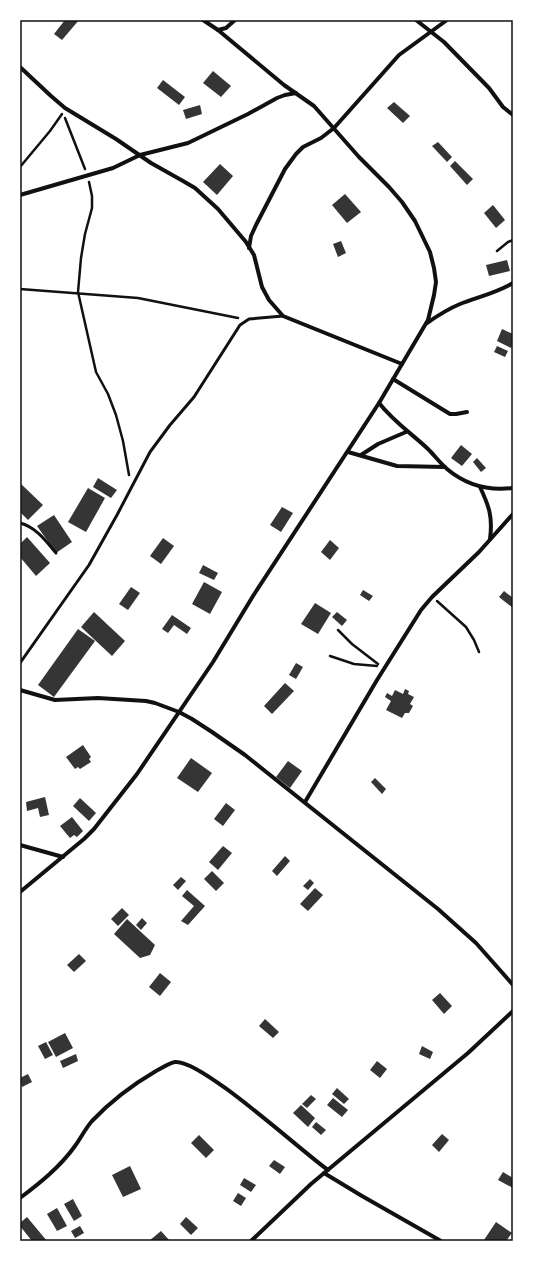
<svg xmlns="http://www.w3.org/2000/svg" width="533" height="1261" font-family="'Exo 2',sans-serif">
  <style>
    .building { fill: #353535 }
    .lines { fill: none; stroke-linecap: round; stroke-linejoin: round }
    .path { stroke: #111; stroke-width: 2.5 }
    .service { stroke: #111; stroke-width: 3 }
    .minor { stroke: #111; stroke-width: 4 }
    .neatline { fill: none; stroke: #111; stroke-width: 1.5 }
  </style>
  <rect width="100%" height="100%" fill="#fff"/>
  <!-- building -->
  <g class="building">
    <path d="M65 20H79L62 40 54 34Z"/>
    <path d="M213 71 231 86 221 97 203 83Z"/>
    <path d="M163 80 185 97 179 105 157 88Z"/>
    <path d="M394 102 410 116 403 123 387 108Z"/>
    <path d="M200 105 202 114 186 119 183 110Z"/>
    <path d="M438 142 452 157 447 162 432 146Z"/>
    <path d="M455 161 473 179 467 185 450 166Z"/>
    <path d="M220 164 233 176 217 195 203 182Z"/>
    <path d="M345 194 361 212 347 223 332 205Z"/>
    <path d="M493 205 505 220 496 228 484 213Z"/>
    <path d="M341 241 346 253 338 257 333 244Z"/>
    <path d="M507 260 510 271 489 276 486 265Z"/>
    <path d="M502 329 513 334V343L511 348 497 341Z"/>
    <path d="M497 346 508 351 505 357 494 352Z"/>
    <path d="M461 445 472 454 462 466 451 458Z"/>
    <path d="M477 458 486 468 481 472 473 462Z"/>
    <path d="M98 478 117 490 111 498 93 487Z"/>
    <path d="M20 483 43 505 28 520 20 512Z"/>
    <path d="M88 488 105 498 86 532 68 522Z"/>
    <path d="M282 507 293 513 281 532 270 525Z"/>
    <path d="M54 515 72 542 56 553 37 526Z"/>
    <path d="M27 537 50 563 36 576 20 557V544Z"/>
    <path d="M163 538 174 546 161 564 150 556Z"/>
    <path d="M330 540 339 548 330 560 321 552Z"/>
    <path d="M203 565 218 573 214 580 199 573Z"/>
    <path d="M204 582 222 592 210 614 192 604Z"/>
    <path d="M131 587 140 593 128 610 119 604Z"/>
    <path d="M363 590 373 596 369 601 360 595Z"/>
    <path d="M504 591 513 598V608L499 597Z"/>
    <path d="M315 603 331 613 318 634 301 624Z"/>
    <path d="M94 612 125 641 112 656 81 627Z"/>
    <path d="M337 612 347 620 342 626 332 617Z"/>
    <path d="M172 615 191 628 187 634 174 625 168 633 162 629Z"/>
    <path d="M78 629 95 641 54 697 38 685Z"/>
    <path d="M296 663 303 667 296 679 289 675Z"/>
    <path d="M285 683 294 691 272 714 264 706Z"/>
    <path d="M405 689 409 691 408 694 414 697 410 704 413 706 409 713H405L402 718 386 710 391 701 385 697 387 693 392 696 395 690 403 694Z"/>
    <path d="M83 745 91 757 89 759 91 762 80 769 78 767 75 769 66 757Z"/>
    <path d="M191 758 212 773 198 792 177 778Z"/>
    <path d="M288 761 302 771 290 788 276 777Z"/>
    <path d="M375 778 386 789 382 794 371 782Z"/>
    <path d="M45 797 49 815 40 817 38 808 27 811 26 802Z"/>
    <path d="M80 798 96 813 89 821 73 806Z"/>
    <path d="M226 803 235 810 223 826 214 819Z"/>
    <path d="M72 817 83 831 77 837 74 835 70 838 60 826Z"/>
    <path d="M223 846 232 853 218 870 209 862Z"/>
    <path d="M285 856 290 861 277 876 272 871Z"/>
    <path d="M212 871 224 883 216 891 204 879Z"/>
    <path d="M181 877 186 881 178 890 173 885Z"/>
    <path d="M310 879 314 883 308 890 303 886Z"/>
    <path d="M315 888 323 895 308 911 300 904Z"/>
    <path d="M187 890 205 906 188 925 181 921 194 906 182 896Z"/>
    <path d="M122 908 129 915 118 926 111 919Z"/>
    <path d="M142 918 147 923 141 930 136 925Z"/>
    <path d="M127 919 155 945 150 955 140 958 114 934Z"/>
    <path d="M79 954 86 961 74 972 67 965Z"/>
    <path d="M160 973 171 982 160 996 149 987Z"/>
    <path d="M440 993 452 1006 444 1014 432 1000Z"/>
    <path d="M265 1019 279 1032 273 1038 259 1026Z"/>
    <path d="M65 1033 73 1048 56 1057 48 1042Z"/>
    <path d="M46 1042 53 1055 45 1059 38 1046Z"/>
    <path d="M422 1046 433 1052 430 1059 419 1054Z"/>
    <path d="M76 1054 78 1061 63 1068 60 1061Z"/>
    <path d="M377 1061 387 1069 380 1078 370 1070Z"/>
    <path d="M28 1074 32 1082 22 1087 20 1078Z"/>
    <path d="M337 1088 349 1099 344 1104 332 1094Z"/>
    <path d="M311 1095 316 1099 307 1108 302 1104Z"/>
    <path d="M333 1098 348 1110 342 1117 327 1105Z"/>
    <path d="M301 1105 315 1118 308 1127 293 1113Z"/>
    <path d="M316 1122 326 1130 321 1135 312 1127Z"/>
    <path d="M442 1134 449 1140 439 1152 432 1145Z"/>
    <path d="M199 1135 214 1150 206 1158 191 1143Z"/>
    <path d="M274 1160 285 1167 280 1174 269 1166Z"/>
    <path d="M130 1166 141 1189 123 1197 112 1175Z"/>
    <path d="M503 1172 513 1178V1188L498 1180Z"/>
    <path d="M244 1178 256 1185 251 1192 240 1185Z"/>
    <path d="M238 1193 246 1198 241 1206 233 1201Z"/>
    <path d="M73 1199 82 1216 74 1221 64 1204Z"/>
    <path d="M57 1208 67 1226 57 1231 47 1214Z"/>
    <path d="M27 1217 47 1241H32L20 1226V1223Z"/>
    <path d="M186 1217 198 1228 191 1235 180 1224Z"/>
    <path d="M496 1222 512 1233 506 1241H486L484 1240Z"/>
    <path d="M80 1226 84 1233 75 1238 71 1231Z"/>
    <path d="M161 1231 170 1241H149Z"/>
  </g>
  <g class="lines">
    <!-- path -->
    <g class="path">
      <path d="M65 118 85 169"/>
      <path d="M20 167 50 131 62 114"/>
      <path d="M89 182 92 196V208L85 234 81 258 78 292 96 372 108 394 116 415 123 441 129 475"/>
      <path d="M497 251 508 242 513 240"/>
      <path d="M20 289 138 298 238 318"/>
      <path d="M437 601 466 627 474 640 479 652"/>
      <path d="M338 630 352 644 378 664"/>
      <path d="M330 656 354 664 377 666"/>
    </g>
    <!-- service -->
    <g class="service">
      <path d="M20 523C36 527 46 541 56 553"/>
      <path d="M20 663 89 565 117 515 150 452 170 425 194 397 240 325 249 319 283 316"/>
    </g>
    <!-- minor -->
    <g class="minor">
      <path d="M416 20 444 42 489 88 503 107 513 115"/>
      <path d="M218 30 226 28 235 20"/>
      <path d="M20 67 51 96 65 108 116 139 151 163 183 181 195 188 218 209 246 242 254 255 262 287 269 300 283 316 402 364"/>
      <path d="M20 195 113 168 140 155 188 143 248 114 277 98 285 95 296 93"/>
      <path d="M249 248 251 236 256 225 285 169 296 154 303 147 321 138 334 128 399 55 447 20"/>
      <path d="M427 323C437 316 448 309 460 304 478 297 496 293 513 283"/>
      <path d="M393 379 450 414H456L467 412"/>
      <path d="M379 403C394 422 411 433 428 449 435 456 440 463 447 469 466 485 489 491 513 488"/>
      <path d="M348 452 397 466 445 467"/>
      <path d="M361 455 378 444 406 432"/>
      <path d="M480 487C489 506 493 517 490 539"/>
      <path d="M20 690 55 700 98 698 146 701 155 703 179 712 192 719 212 732 245 755 438 909 476 943 513 985"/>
      <path d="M305 802 377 680 421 610 432 597 479 552 513 514"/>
      <path d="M20 845 63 857"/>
      <path d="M20 892 84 839 94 829 137 774 213 662 253 596 379 403 428 320 434 295 436 282 434 268 430 252 415 221 402 202 389 187 359 157 314 106 284 85 218 30 203 20"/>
      <path d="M324 1173 362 1196 441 1241"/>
      <path d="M20 1198C40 1183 60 1167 75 1146 81 1138 85 1129 92 1121 111 1101 132 1085 156 1071 162 1068 169 1063 175 1062 201 1059 301 1151 328 1170"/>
      <path d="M251 1241 311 1184 468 1053 513 1011"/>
    </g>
  </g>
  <!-- border -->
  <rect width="533" height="1261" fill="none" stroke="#ffffff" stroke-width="42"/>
  <rect x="21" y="21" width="491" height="1219" class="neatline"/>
</svg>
